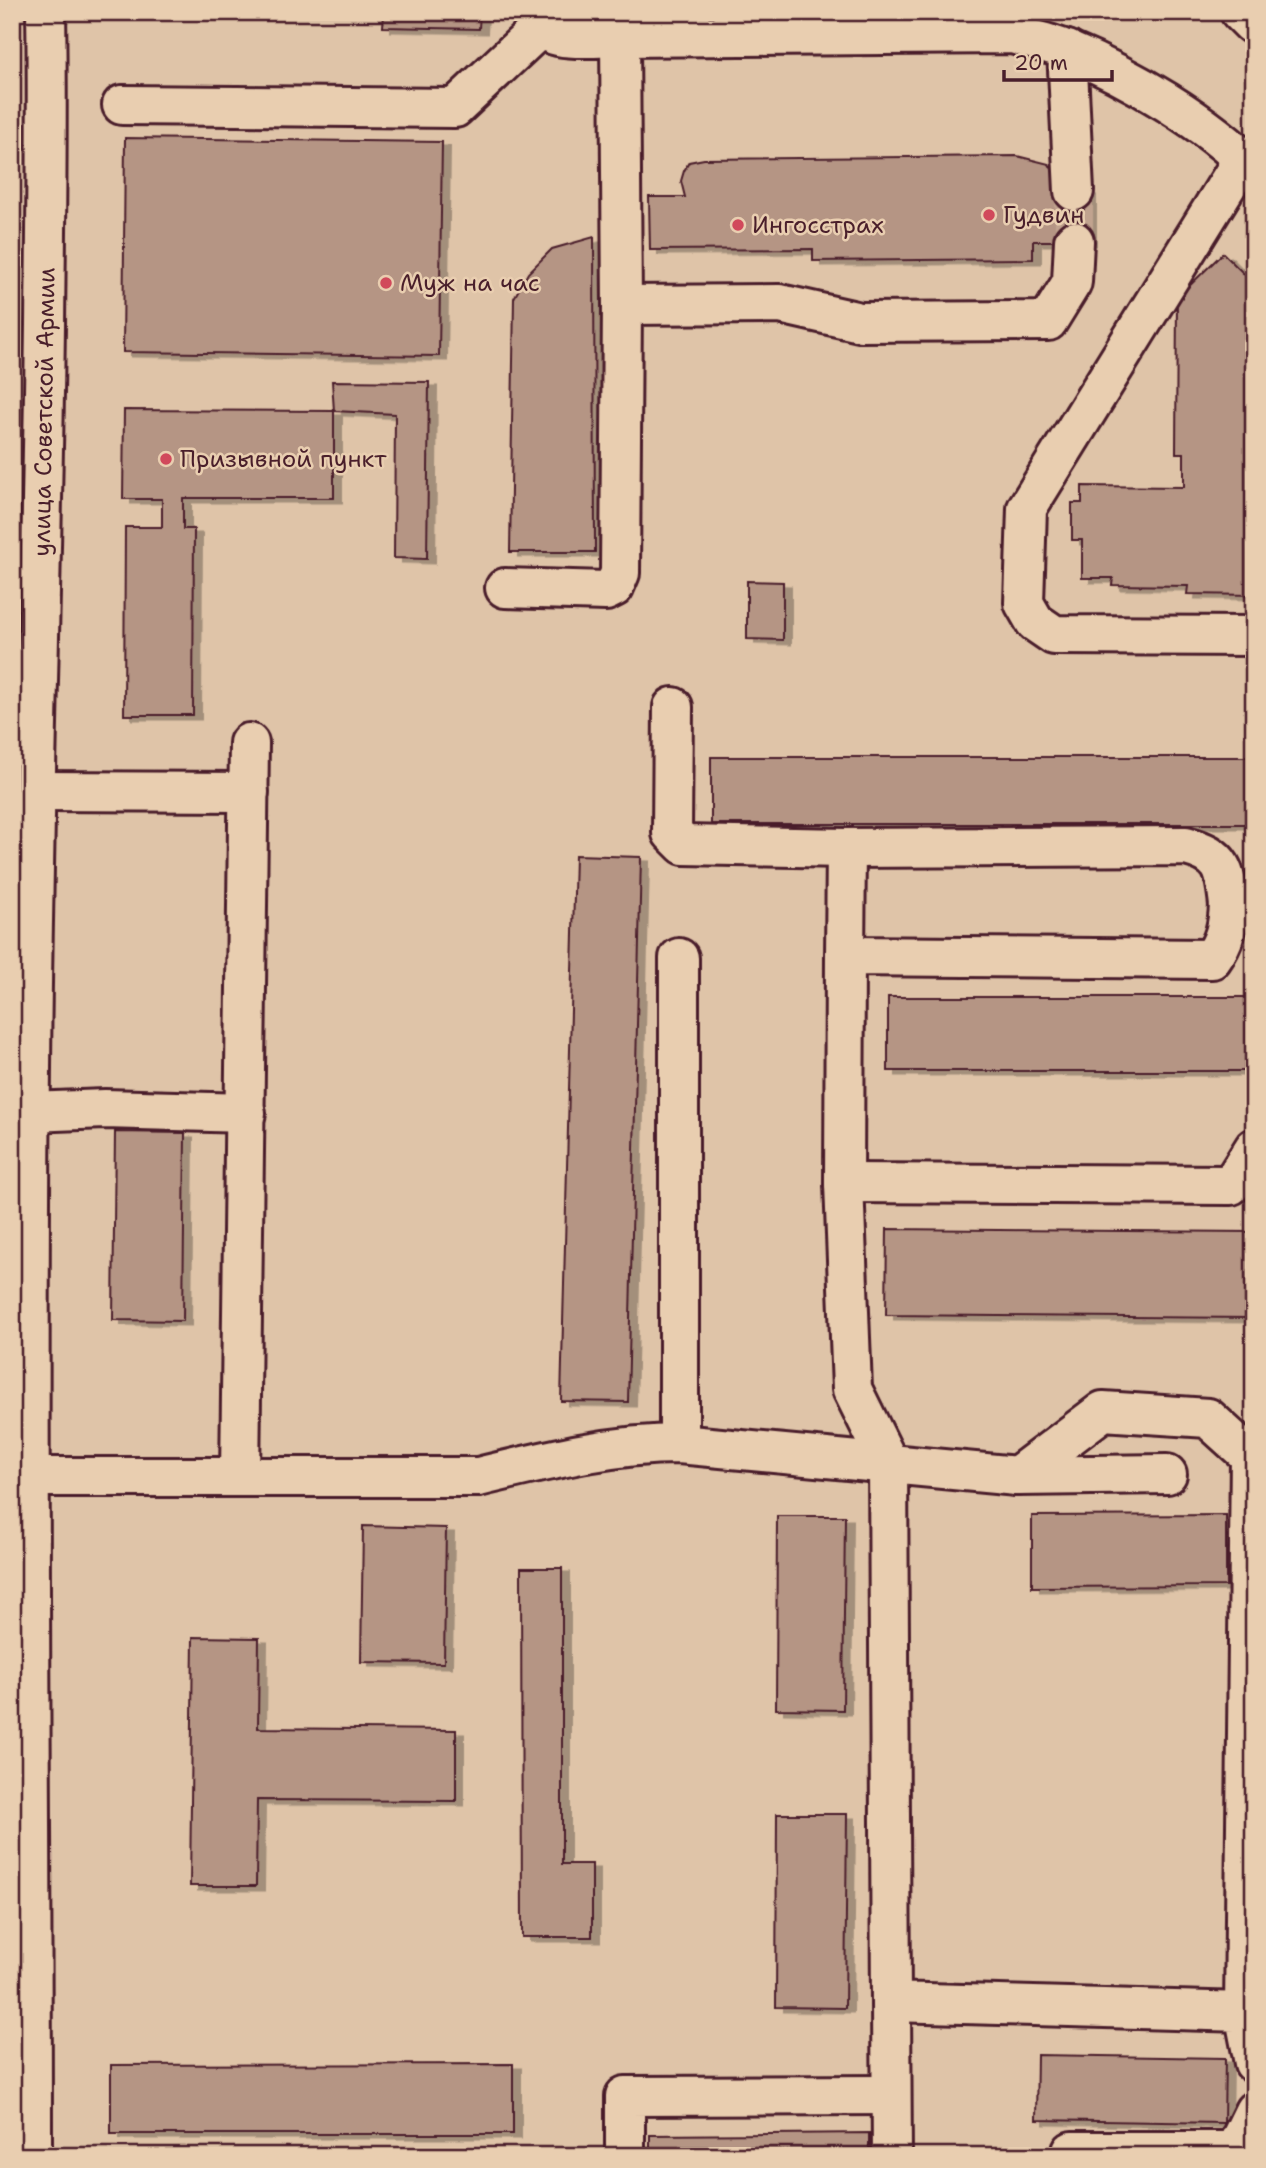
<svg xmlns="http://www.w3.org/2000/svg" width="1266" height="2168" font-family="'Shantell Sans',sans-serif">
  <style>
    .building { fill: #b59584; stroke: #4a1f2b; stroke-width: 2; filter: url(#shadow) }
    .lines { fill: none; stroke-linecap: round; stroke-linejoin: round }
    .minor-tunnel { stroke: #c1a38f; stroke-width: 38; stroke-dasharray: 38 19; stroke-linecap: butt }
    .minor-casing { stroke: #4a1f2b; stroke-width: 44 }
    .major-casing { stroke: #4a1f2b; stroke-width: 44 }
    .minor { stroke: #e9ceb0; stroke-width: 38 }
    .major { stroke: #e9ceb0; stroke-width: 38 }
    .poi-dot { fill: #d1495b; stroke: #e9ceb0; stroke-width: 2.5 }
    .labels { text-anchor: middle; stroke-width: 5; stroke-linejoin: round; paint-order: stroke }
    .poi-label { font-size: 24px; fill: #4a1f2b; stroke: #e9ceb0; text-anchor: start }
    .street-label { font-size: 24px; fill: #4a1f2b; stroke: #e9ceb0 }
  </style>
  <defs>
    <filter id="shadow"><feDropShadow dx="8" dy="4.5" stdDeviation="0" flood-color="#0004"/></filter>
  </defs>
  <rect width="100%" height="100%" fill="#dfc4a8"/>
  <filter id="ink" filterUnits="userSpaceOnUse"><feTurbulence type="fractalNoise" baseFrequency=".0143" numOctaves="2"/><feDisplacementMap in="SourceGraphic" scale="14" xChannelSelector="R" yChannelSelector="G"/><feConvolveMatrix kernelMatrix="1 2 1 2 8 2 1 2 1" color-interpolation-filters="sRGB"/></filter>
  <g filter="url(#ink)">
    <!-- building -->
    <g class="building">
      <path d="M384 12H480L479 29 383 27Z"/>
      <path d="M125 138 442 142 439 356 123 352Z"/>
      <path d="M1017 156 1049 164 1056 176 1088 191V241H1033V259L813 261V249L650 250 649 197H685L681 181 684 171 689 162 704 159Z"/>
      <path d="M594 237 595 552H510L514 298 528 273 552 249Z"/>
      <path d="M1223 253 1254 284V595L1187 594 1188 586 1112 585 1113 578H1082V540H1072V503H1082V486L1184 487V453H1176L1177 298Z"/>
      <path d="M332 381 429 382 427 559 394 558 395 414 334 411Z"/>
      <path d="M124 410 334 411V498H183V529H194L193 715H124L125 527H162V499H123Z"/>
      <path d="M747 581 783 582V640L747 639Z"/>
      <rect x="711" y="757" width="543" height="67"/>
      <path d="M575 855 641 857 628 1402 561 1401Z"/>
      <rect x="888" y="997" width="366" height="74"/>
      <path d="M115 1132 185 1133 183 1321 113 1320Z"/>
      <path d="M887 1229 1254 1232V1318L886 1315Z"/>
      <path d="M1226 1515V1586L1032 1587V1516Z"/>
      <path d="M777 1516H845L843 1710 776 1709Z"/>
      <path d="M363 1526 446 1528 444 1663 361 1662Z"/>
      <path d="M521 1568H562V1864H592V1937H522Z"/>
      <path d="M193 1637 259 1638 258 1728 456 1730V1801L257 1800 256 1886H190Z"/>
      <path d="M777 1814H847L845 2008 776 2007Z"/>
      <path d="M1037 2055 1225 2058 1224 2123 1036 2120Z"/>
      <path d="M513 2064V2134H111V2065Z"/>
      <path d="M869 2133V2156H650V2135Z"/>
    </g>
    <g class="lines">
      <!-- minor-tunnel -->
      <path class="minor-tunnel" d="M1074 241V191"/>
      <defs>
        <g id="minor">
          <path d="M620 37 1011 34C1030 39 1050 43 1068 51 1129 76 1208 122 1254 170"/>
          <path d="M1067 50 1074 191"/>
          <path d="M122 105 455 108 541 27"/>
          <path d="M1243 159 1027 508 1024 603 1035 622 1054 635 1254 636"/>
          <path d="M622 305 780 304 860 322 1048 321 1072 282 1074 241"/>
          <path d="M505 588 606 591 614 587 620 573 622 305 620 37C601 37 555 43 542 28 538 24 537 17 535 12"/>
          <path d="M673 707 672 833 684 845 846 848 1186 846C1224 856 1225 870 1229 905"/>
          <path d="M36 791 249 792"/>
          <path d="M1254 905H1229C1228 926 1225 941 1212 959L845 956 844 1183 852 1389 888 1462 891 2002 1244 2012 1254 2063"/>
          <path d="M845 956 846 848"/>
          <path d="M679 958V1444"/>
          <path d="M31 1112 105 1109 246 1113"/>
          <path d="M844 1183 1231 1185 1254 1148"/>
          <path d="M1017 1476 1167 1474"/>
          <path d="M29 1477H478C544 1461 611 1444 679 1444L1017 1476 1103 1411 1208 1418 1250 1456"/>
          <path d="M240 1477 249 743"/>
          <path d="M891 2002 892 2156"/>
          <path d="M1244 2012 1250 1456H1254"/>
          <path d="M1072 2151H1234"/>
          <path d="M32 2156C32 1793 27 1430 31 1068 33 820 42 572 45 325 46 220 48 116 46 12"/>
          <path d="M625 2156V2096L891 2095"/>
          <path d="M1232 2156 1254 2111"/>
        </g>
        <path id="major" d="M1240 12 1252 24"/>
      </defs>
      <!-- minor casing -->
      <use href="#minor" class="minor-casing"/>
      <!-- major casing -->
      <use href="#major" class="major-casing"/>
      <!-- minor -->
      <use href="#minor" class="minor"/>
      <!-- major -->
      <use href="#major" class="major"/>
    </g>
  </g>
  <!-- markers -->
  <g class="poi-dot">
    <circle cx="989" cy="215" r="7"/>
    <circle cx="738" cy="225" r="7"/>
    <circle cx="386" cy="283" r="7"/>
    <circle cx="166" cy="459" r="7"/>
  </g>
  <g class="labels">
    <!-- poi labels -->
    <g class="poi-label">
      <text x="1003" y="223">Гудвин</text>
      <text x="752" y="233">Ингосстрах</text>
      <text x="400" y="291">Муж на час</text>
      <text x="180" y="467">Призывной пункт</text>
    </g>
    <!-- street labels -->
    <g class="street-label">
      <text transform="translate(44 412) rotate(-89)" y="8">улица Советской Армии</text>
    </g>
  </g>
  <!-- margin -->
  <rect width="1266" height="2168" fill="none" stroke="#e9ceb0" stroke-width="42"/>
  <rect x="21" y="21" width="1224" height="2126" fill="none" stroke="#4a1f2b" stroke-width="2.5" filter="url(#ink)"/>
  <!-- scale -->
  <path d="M1004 70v10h108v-10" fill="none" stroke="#4a1f2b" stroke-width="3.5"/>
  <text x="1014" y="70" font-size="21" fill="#4a1f2b" stroke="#e9ceb0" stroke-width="5" paint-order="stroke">20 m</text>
</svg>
